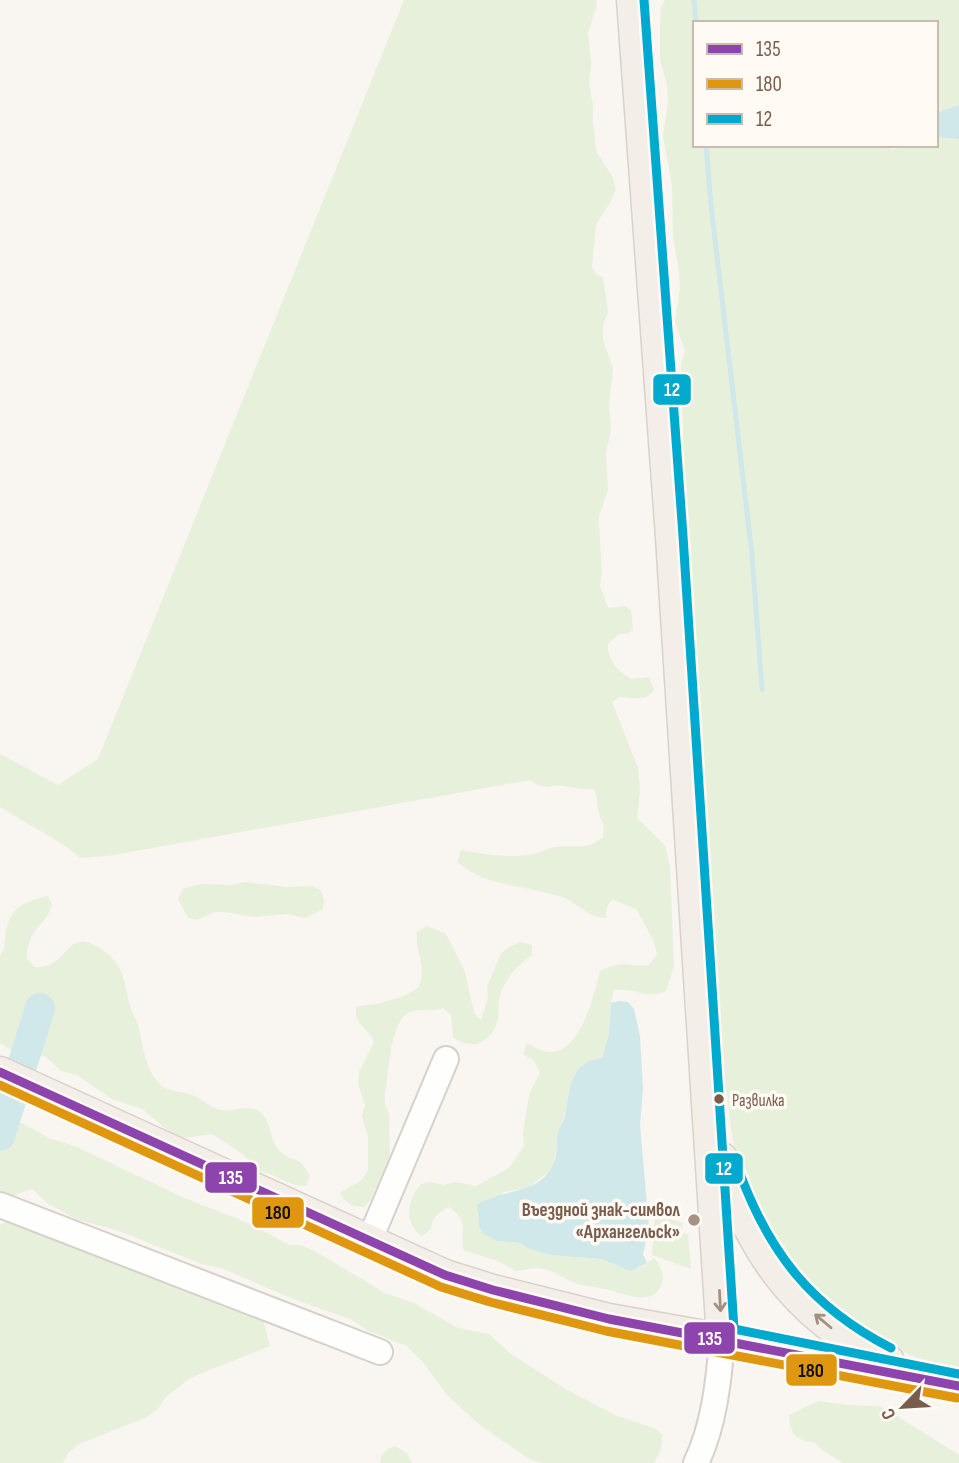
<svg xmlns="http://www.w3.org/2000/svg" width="959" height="1463" font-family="'Sofia Sans Condensed',sans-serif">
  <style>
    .green { fill: #e7f0db }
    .water { fill: #d0e8ea }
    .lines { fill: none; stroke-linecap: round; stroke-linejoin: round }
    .stream { stroke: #d0e8ea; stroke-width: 5 }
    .river { stroke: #d0e8ea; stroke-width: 30 }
    .minor-casing { stroke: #d7d1cb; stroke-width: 28 }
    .major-casing { stroke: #dad1cc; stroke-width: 33 }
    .minor { stroke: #fefefd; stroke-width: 24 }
    .major { stroke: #f3eee8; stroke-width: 30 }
    .bus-1-casing { stroke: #fffaf3; stroke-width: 14 }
    .bus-2-casing { stroke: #fffaf3; stroke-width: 14 }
    .bus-3-casing { stroke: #fffaf3; stroke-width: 14 }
    .bus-1 { stroke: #8e44ad; stroke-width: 9 }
    .bus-2 { stroke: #de970f; stroke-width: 9 }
    .bus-3 { stroke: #00a9ce; stroke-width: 9 }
    .oneway { stroke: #a48f83 }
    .bus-dot { fill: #7a5c4d; stroke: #fffaf3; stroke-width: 2.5 }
    .poi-dot { fill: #a69286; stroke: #fffaf3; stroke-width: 2.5 }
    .labels { text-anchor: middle; stroke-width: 7; stroke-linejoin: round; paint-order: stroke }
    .bus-label { font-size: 17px; fill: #7a5c4d; stroke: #fffaf3; text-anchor: start }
    .poi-label { font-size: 19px; font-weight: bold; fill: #7a5c4d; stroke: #fffaf3; text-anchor: end }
    .line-badge { stroke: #fffaf3; stroke-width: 2.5 }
    .badge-label { font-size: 19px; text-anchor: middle; font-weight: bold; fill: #fff }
    .pale-badge-label { font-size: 19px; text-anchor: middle; font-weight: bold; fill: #111 }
  </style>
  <rect width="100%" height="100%" fill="#f9f5f0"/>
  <!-- green -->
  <g class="green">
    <path d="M404 0H596L597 5 588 33 591 63 589 84 593 106V121L596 151 612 176 616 189 611 201 596 225 592 267 596 274 603 277 608 312 603 325V340L613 368 609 404 611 430 606 452 608 490 599 516V524L602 572 600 586 608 608 624 606 631 610 633 630 627 634H619L608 644C607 660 618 671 631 679L649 677 654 690C645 703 633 697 619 697L612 702 638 768 640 790 637 818 665 846 670 866 674 967 666 991C647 1000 633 987 614 990L611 1003 609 1033 602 1058 594 1059 582 1065 574 1077 564 1117 558 1130 554 1165 550 1171 527 1188 504 1192 477 1212 479 1226 489 1237 496 1241 521 1243 527 1248 550 1255 601 1259 624 1268H640L654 1258C660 1265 665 1273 662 1283 655 1307 626 1295 610 1290 599 1287 588 1287 578 1284 567 1280 558 1274 548 1270 537 1266 527 1270 516 1271L495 1260 463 1250C460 1230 470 1221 449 1207 438 1212 433 1217 430 1230L422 1236C403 1223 407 1200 421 1184L432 1182 443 1185 455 1182 476 1186 509 1168 524 1146 523 1133 529 1095 540 1072 534 1061 523 1054 527 1043C533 1046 542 1051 548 1052 581 1055 594 993 600 971 623 960 626 967 649 965L657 955 654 942 637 910 612 899 607 907 606 918C588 918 578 903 562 897 527 885 485 887 457 862L461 850C481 854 515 859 534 854 541 852 548 848 555 847 576 844 584 852 603 837 605 821 603 827 599 813 596 804 599 801 594 789 583 790 575 788 564 786 547 783 550 793 530 780L108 856 80 858 64 845 0 807V754L58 785 98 759Z"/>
    <path d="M665 0H959V105L936 113V23H695V145H890L891 150 908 145H936V137L959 139V1369C945 1365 931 1363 918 1358 901 1352 886 1342 870 1334 790 1289 759 1230 734 1144 729 1125 730 1105 725 1086L684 473 681 364 685 351 675 322 680 288 679 272 673 237 672 185 663 136 668 103 667 85 660 59V25L661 7Z"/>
    <path d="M244 882 288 887 311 886 321 890 324 900 323 909 306 918 287 914 254 917 225 912H215L197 920 188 918 178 899 183 889 200 884 233 885Z"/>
    <path d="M48 896 52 905C45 928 27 927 27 959L35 967C70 969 64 927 98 947 126 963 123 982 131 1009 134 1016 138 1022 139 1029 144 1049 144 1067 159 1083 168 1093 180 1090 192 1095 202 1099 211 1108 221 1110 232 1112 245 1105 257 1110 272 1117 268 1140 280 1151 294 1165 298 1152 310 1177L306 1186C287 1186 275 1173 258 1171L244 1155 212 1134 183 1138 174 1135 142 1109 112 1099 77 1075 61 1071 45 1056 26 1059 0 1043V955C5 949 4 946 5 939 8 909 19 903 48 896Z"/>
    <path d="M427 926 446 934 465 972 474 1013 481 1020 488 998 487 987 501 953 511 946 521 942 532 945V955C520 963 506 978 501 992 497 1000 499 1010 498 1019 493 1042 472 1052 453 1037L451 1015 443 1008C432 1012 421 1008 410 1012 389 1020 389 1074 385 1094V1104L389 1114 390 1154 383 1174 370 1200 364 1207C352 1207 346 1204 340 1193L362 1180 368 1170V1137L362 1116 365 1105 358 1084 359 1072 374 1042C367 1025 355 1028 356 1007 364 1004 372 1006 380 1003 393 1000 409 995 419 987 427 962 415 955 417 932Z"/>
    <path d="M0 1111 49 1138 77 1147 182 1197 253 1225 289 1245H299L313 1250 385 1293 414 1303 458 1328 489 1334 511 1354 569 1391 615 1415 654 1428 662 1434C664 1446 659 1453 654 1463H542L528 1458 480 1425 448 1396 422 1361 407 1346 369 1331 350 1319 291 1298 221 1268 202 1264 116 1230 76 1219 47 1203 32 1189 13 1196 0 1197Z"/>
    <path d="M655 1212 682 1223 683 1233 688 1234 691 1269 652 1255Z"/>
    <path d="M12 1219 262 1316 270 1346 190 1378 166 1397 158 1409 147 1417 79 1444 68 1453 63 1463H0V1225Z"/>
    <path d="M818 1401 848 1405 879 1406 889 1411 959 1455V1463H843L822 1450 815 1443 802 1440 794 1434 790 1426 789 1415Z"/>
    <path d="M395 1446 408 1454 412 1463H380C381 1453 386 1449 395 1446Z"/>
  </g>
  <!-- water -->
  <g class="water">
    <path d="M959 105V139L936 137V113Z"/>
    <path d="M619 1001 628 1002 634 1009 640 1036 643 1089 640 1125 649 1227 643 1254 647 1263 631 1271 601 1259 550 1255 527 1248 521 1243 496 1241 483 1233 479 1226 477 1205C500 1189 537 1195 552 1167 558 1158 556 1146 557 1136 558 1128 563 1123 565 1116 570 1090 570 1061 602 1058L609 1033 611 1003Z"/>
  </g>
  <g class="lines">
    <!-- stream -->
    <g class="stream">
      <path d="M694 0 696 23"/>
      <path d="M706 145 711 205 752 555 762 689"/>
    </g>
    <!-- river -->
    <path class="river" d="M0 1136 40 1008"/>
    <defs>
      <g id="minor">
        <path d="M0 1205 380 1352"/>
        <path d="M370 1239 446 1059"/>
        <path d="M696 1463C714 1426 719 1380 722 1339"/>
      </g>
      <g id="major">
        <path d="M632 0 671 537 722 1339"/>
        <path d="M0 1072 445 1275 493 1290 609 1319 722 1339 959 1386"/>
        <path d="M722 1158C748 1250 801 1322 889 1361"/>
      </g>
    </defs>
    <!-- minor casing -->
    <use href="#minor" class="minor-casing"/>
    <!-- major casing -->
    <use href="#major" class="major-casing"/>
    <!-- minor -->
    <use href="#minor" class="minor"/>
    <!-- major -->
    <use href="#major" class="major"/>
    <defs>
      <path id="bus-1" d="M0 1072 445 1275 493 1290 609 1319 959 1386"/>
      <path id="bus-2" d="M0 1085 441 1287 490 1302 606 1331 957 1398"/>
      <g id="bus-3">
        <path d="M644 0 683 536 734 1329 959 1374"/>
        <path d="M738 1168C768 1252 811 1307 891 1348"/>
      </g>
    </defs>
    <!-- bus-1 casing -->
    <use href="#bus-1" class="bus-1-casing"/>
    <!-- bus-2 casing -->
    <use href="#bus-2" class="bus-2-casing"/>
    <!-- bus-3 casing -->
    <use href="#bus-3" class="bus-3-casing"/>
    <!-- bus-1 -->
    <use href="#bus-1" class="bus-1"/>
    <!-- bus-2 -->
    <use href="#bus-2" class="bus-2"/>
    <!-- bus-3 -->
    <use href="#bus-3" class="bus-3"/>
  </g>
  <!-- one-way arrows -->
  <defs><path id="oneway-shaft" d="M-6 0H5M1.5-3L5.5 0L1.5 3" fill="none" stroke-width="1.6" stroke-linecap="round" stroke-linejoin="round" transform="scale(1.75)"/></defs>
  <g class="oneway">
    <use href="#oneway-shaft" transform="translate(720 1301) rotate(87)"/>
    <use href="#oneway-shaft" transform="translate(823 1321) rotate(-140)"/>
  </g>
  <!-- markers -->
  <circle class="bus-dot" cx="719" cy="1099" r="6"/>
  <circle class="poi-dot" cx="694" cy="1220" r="7"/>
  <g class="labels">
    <!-- bus labels -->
    <g class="bus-label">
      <text x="732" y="1106">Развилка</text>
    </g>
    <!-- poi labels -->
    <g class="poi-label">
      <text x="680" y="1216">Въездной знак-символ<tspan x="680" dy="22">«Архангельск»</tspan></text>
    </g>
  </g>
  <g class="line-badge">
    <rect x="652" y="373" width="40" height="33" rx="7" fill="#00a9ce"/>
    <rect x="704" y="1152" width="40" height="33" rx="7" fill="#00a9ce"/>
    <rect x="204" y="1161" width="54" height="33" rx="7" fill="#8e44ad"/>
    <rect x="251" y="1196" width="54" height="33" rx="7" fill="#de970f"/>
    <rect x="683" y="1321" width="53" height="34" rx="7" fill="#8e44ad"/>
    <rect x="785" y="1353" width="53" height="34" rx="7" fill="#de970f"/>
  </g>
  <g class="badge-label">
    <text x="672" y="396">12</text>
    <text x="724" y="1175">12</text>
    <text x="231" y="1184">135</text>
    <text x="710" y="1345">135</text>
  </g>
  <g class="pale-badge-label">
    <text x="278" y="1219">180</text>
    <text x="811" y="1377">180</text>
  </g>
  <!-- legend -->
  <rect x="693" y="21" width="245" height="126" fill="#fffaf3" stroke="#cabbb1" stroke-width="2"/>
  <rect x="707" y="44" width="35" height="10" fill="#8e44ad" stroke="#cabbb1" stroke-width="2"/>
  <text x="756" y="56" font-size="21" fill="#7a5c4d">135</text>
  <rect x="707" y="79" width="35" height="10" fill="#de970f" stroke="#cabbb1" stroke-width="2"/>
  <text x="756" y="91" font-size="21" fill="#7a5c4d">180</text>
  <rect x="707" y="114" width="35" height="10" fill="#00a9ce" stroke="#cabbb1" stroke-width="2"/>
  <text x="756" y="126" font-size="21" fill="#7a5c4d">12</text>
  <!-- north arrow -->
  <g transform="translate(903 1407) rotate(245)" stroke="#fffaf3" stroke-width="5" paint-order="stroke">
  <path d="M0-5L12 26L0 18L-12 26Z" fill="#7a5c4d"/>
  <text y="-10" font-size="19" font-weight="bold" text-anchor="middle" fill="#7a5c4d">С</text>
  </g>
</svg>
